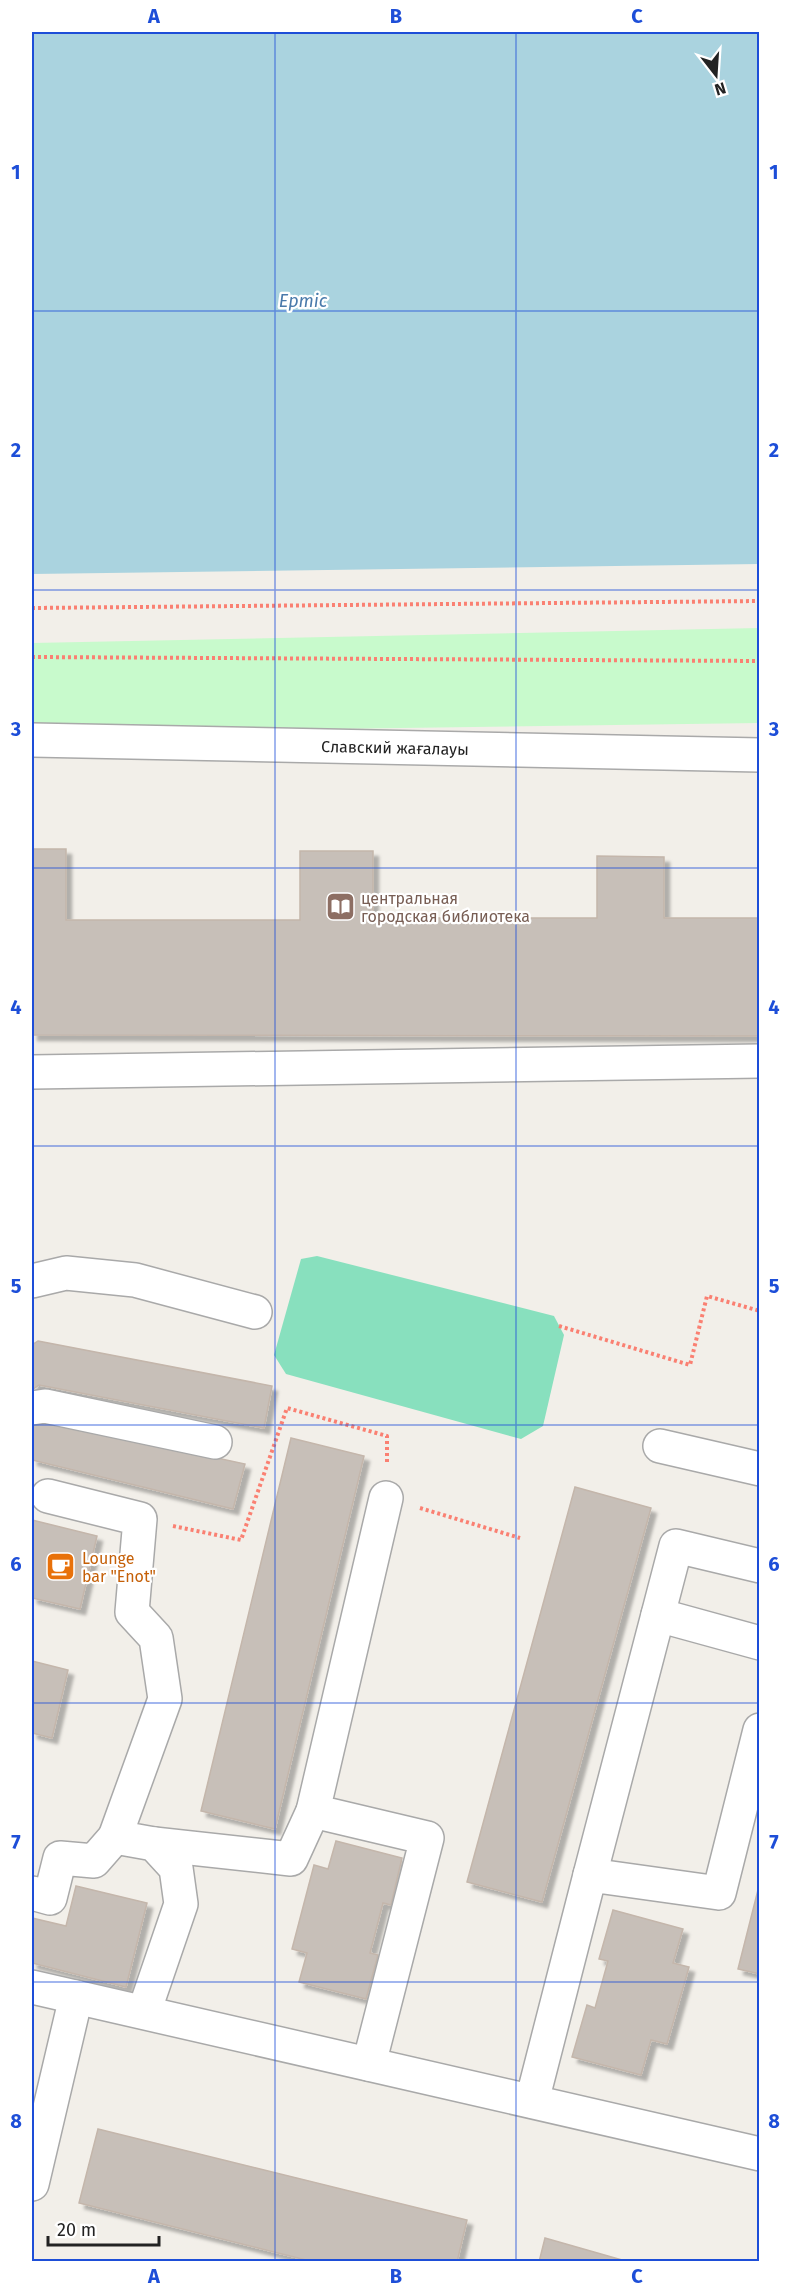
<svg xmlns="http://www.w3.org/2000/svg" width="791" height="2293" font-family="'Fira Sans',sans-serif">
  <style>
    .park { fill: #c8facc }
    .pitch { fill: #88e0be }
    .water { fill: #aad3df }
    .building { fill: #c7bfb8; stroke: #c4b6ab; stroke-width: 1.5; filter: url(#shadow) }
    .lines { fill: none; stroke-linecap: round; stroke-linejoin: round }
    .minor-casing { stroke: #a9a9a9; stroke-width: 36 }
    .path { stroke: #fa8072; stroke-width: 4; stroke-dasharray: 3 3; stroke-linecap: butt }
    .minor { stroke: #fff; stroke-width: 33 }
    .grid { fill: none; stroke: #1d4ed8; stroke-width: 1.5; stroke-opacity: 0.55 }
    .labels { text-anchor: middle; stroke-width: 4.5; stroke-linejoin: round; paint-order: stroke }
    .street-label { font-size: 16px; fill: #222; stroke: #fff }
    .education-label { font-size: 16px; fill: #785e54; stroke: #fff; text-anchor: start }
    .food-label { font-size: 16px; fill: #c56008; stroke: #fff; text-anchor: start }
    .water-label { font-size: 18px; font-style: italic; fill: #4a7aab; stroke: #fff }
    .neatline { fill: none; stroke: #1d4ed8; stroke-width: 2 }
    .grid-label { font-size: 20px; text-anchor: middle; font-weight: bold; fill: #1d4ed8 }
  </style>
  <defs>
    <filter id="shadow"><feDropShadow dx="5.5" dy="5.5" stdDeviation="1.5" flood-color="#0004"/></filter>
  </defs>
  <rect width="100%" height="100%" fill="#f2efe9"/>
  <!-- park -->
  <path class="park" d="M759 628V723L32 733V643Z"/>
  <!-- pitch -->
  <path class="pitch" d="M317 1256 554 1316 564 1335 543 1426 521 1439 286 1374 274 1355 301 1259Z"/>
  <!-- water -->
  <path class="water" d="M32 32H759V564L32 574Z"/>
  <!-- building -->
  <g class="building">
    <path d="M32 849H66V920H300V851H373V918H597V856L664 857V918H760V1036L32 1035Z"/>
    <path d="M38 1341 272 1386 264 1428 39 1385 32 1390V1345Z"/>
    <path d="M32 1418 245 1464 233 1509 32 1460Z"/>
    <path d="M291 1438 364 1456 275 1829 201 1811Z"/>
    <path d="M575 1487 651 1508 542 1902 467 1882Z"/>
    <path d="M32 1520 97 1536 80 1609 32 1598Z"/>
    <path d="M32 1661 68 1670 52 1738 32 1733Z"/>
    <path d="M336 1841 402 1858 391 1905 383 1903 370 1953 378 1955 366 1999 299 1982 307 1953 292 1949 314 1865 328 1869Z"/>
    <path d="M760 1882V1974L738 1969Z"/>
    <path d="M76 1886 147 1903 126 1987 32 1963V1918L66 1926Z"/>
    <path d="M613 1910 683 1929 673 1963 689 1967 667 2044 651 2040 641 2075 572 2057 587 2005 595 2008 608 1961 599 1959Z"/>
    <path d="M98 2129 467 2220 457 2262H314L79 2203Z"/>
    <path d="M545 2238 629 2262H539Z"/>
  </g>
  <g class="lines">
    <defs>
      <g id="minor">
        <path id="s1" d="M32 740 760 755"/>
        <path d="M32 1072 760 1061"/>
        <path d="M32 1281 66 1273 135 1280 255 1312"/>
        <path d="M32 1408 45 1406 215 1442"/>
        <path d="M660 1446 760 1469"/>
        <path d="M48 1496 140 1519 132 1612 156 1638 165 1699 115 1837 154 1844 176 1868 181 1904 144 2012"/>
        <path d="M658 1615 760 1643"/>
        <path d="M154 1844 291 1859 313 1811"/>
        <path d="M590 1875 676 1546 760 1566"/>
        <path d="M32 1893 50 1898 60 1858 94 1861 115 1837"/>
        <path d="M32 1987 760 2154"/>
        <path d="M369 2064 427 1838 313 1811 386 1498"/>
        <path d="M532 2101 590 1875 719 1893 760 1730"/>
        <path d="M32 2184 76 1997"/>
      </g>
    </defs>
    <!-- minor casing -->
    <use href="#minor" class="minor-casing"/>
    <!-- path -->
    <g class="path">
      <path d="M32 608 760 601"/>
      <path d="M32 657 760 661"/>
      <path d="M559 1326 690 1365 707 1296 760 1311"/>
      <path d="M420 1508 520 1538"/>
      <path d="M173 1526 241 1540 287 1408 387 1436V1463"/>
    </g>
    <!-- minor -->
    <use href="#minor" class="minor"/>
  </g>
  <!-- grid -->
  <path class="grid" d="M275 32V2262M516 32V2262M32 311H760M32 590H760M32 868H760M32 1146H760M32 1425H760M32 1703H760M32 1982H760"/>
  <!-- icons -->
  <defs>
    <symbol id="library-square" viewBox="-11 -11 22 22"><rect x="-9" y="-9" width="18" height="18" rx="4" fill="#8d6e63" stroke="#fff"/><path d="M-6-4Q-3-5.5-.7-3.5V5Q-3 3-6 4ZM6-4Q3-5.5 .7-3.5V5Q3 3 6 4Z" fill="#fff"/></symbol>
    <symbol id="cafe-square" viewBox="-11 -11 22 22"><rect x="-9" y="-9" width="18" height="18" rx="4" fill="#e8710a" stroke="#fff"/><path d="M-5.5-4.5H6V0H3Q3 3.5 0 3.5H-2.5Q-5.5 3.5-5.5 0ZM3-3.2v2h1.7v-2ZM-6 4.5H4V6H-6Z" fill="#fff"/></symbol>
  </defs>
  <g fill-rule="evenodd">
    <use href="#library-square" x="324" y="890" width="33" height="33"/>
    <use href="#cafe-square" x="44" y="1550" width="33" height="33"/>
  </g>
  <g class="labels">
    <!-- street labels -->
    <g class="street-label">
      <text dy="6" stroke="none"><textPath href="#s1" startOffset="363">Славский жағалауы</textPath></text>
    </g>
    <!-- education labels -->
    <g class="education-label">
      <text x="361" y="904">центральная<tspan x="361" dy="18">городская библиотека</tspan></text>
    </g>
    <!-- food labels -->
    <g class="food-label">
      <text x="82" y="1564">Lounge<tspan x="82" dy="18">bar "Enot"</tspan></text>
    </g>
    <!-- water labels -->
    <g class="water-label">
      <text x="303" y="307">Ертіс</text>
    </g>
  </g>
  <!-- border -->
  <rect width="791" height="2293" fill="none" stroke="#ffffff" stroke-width="66"/>
  <!-- north arrow -->
  <g transform="translate(716 75) rotate(163)" stroke="#ffffff" stroke-width="4.5" paint-order="stroke">
  <path d="M0-4.5L10 22L0 15L-10 22Z" fill="#222222"/>
  <text y="-9" font-size="16" font-weight="bold" text-anchor="middle" fill="#222222">N</text>
  </g>
  <!-- scale -->
  <path d="M48 2236v9h111v-9" fill="none" stroke="#222222" stroke-width="3"/>
  <text x="57" y="2236" font-size="18" fill="#222222" stroke="#ffffff" stroke-width="4.5" paint-order="stroke">20 m</text>
  <rect x="33" y="33" width="725" height="2227" class="neatline"/>
  <g class="grid-label">
    <text x="154" y="23">A</text>
    <text x="396" y="23">B</text>
    <text x="637" y="23">C</text>
    <text x="16" y="179">1</text>
    <text x="774" y="179">1</text>
    <text x="16" y="457">2</text>
    <text x="774" y="457">2</text>
    <text x="16" y="736">3</text>
    <text x="774" y="736">3</text>
    <text x="16" y="1014">4</text>
    <text x="774" y="1014">4</text>
    <text x="16" y="1293">5</text>
    <text x="774" y="1293">5</text>
    <text x="16" y="1571">6</text>
    <text x="774" y="1571">6</text>
    <text x="16" y="1849">7</text>
    <text x="774" y="1849">7</text>
    <text x="16" y="2128">8</text>
    <text x="774" y="2128">8</text>
    <text x="154" y="2283">A</text>
    <text x="396" y="2283">B</text>
    <text x="637" y="2283">C</text>
  </g>
</svg>
